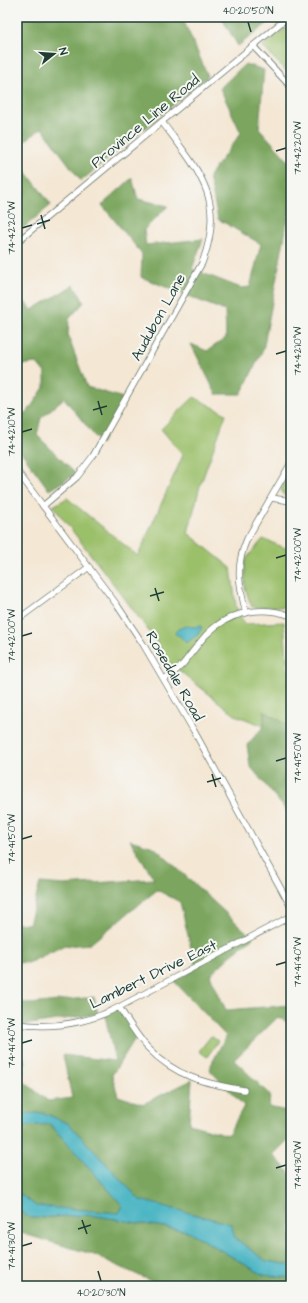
<svg xmlns="http://www.w3.org/2000/svg" width="308" height="1303" font-family="'Architects Daughter',sans-serif">
  <style>
    .green { fill: #9bc06b; stroke: #5d7e50 }
    .forest { fill: #7ca65f; stroke: #4e724a }
    .water { fill: #46b4c2; stroke: #32787b }
    .lines { fill: none; stroke-linecap: round; stroke-linejoin: round }
    .minor-casing { stroke: #6a786c; stroke-width: 7 }
    .minor { stroke: #fff; stroke-width: 5.5 }
    .ticks { fill: none; stroke: #1f3d34; stroke-width: 1.5 }
    .labels { text-anchor: middle; stroke-width: 4; stroke-linejoin: round; paint-order: stroke }
    .street-label { font-size: 15px; fill: #1f3d34; stroke: #f6f6f2 }
    .neatline { fill: none; stroke: #1f3d34; stroke-width: 1.5 }
    .ticks-label { font-size: 10px; text-anchor: middle; fill: #1f3d34 }
  </style>
  <rect width="100%" height="100%" fill="#f6f6f2"/>
  <filter id="ink" filterUnits="userSpaceOnUse"><feTurbulence type="fractalNoise" baseFrequency=".025" numOctaves="2"/><feDisplacementMap in="SourceGraphic" scale="8" xChannelSelector="R" yChannelSelector="G"/><feConvolveMatrix kernelMatrix="1 2 1 2 8 2 1 2 1" color-interpolation-filters="sRGB"/></filter>
  <filter id="wash" filterUnits="userSpaceOnUse"><feTurbulence type="fractalNoise" baseFrequency=".012" numOctaves="4" result="noise"/><feDisplacementMap in="SourceGraphic" scale="16" xChannelSelector="R" yChannelSelector="G"/><feGaussianBlur stdDeviation="0.9" result="paint"/><feColorMatrix in="noise" values="0 0 0 0 0 0 0 0 0 0 0 0 0 0 0 0 0 1.4 0 .05"/><feComposite in="paint" operator="in"/></filter>
  <g filter="url(#wash)">
    <rect width="100%" height="100%" fill="#f4e7d4"/>
    <!-- green -->
    <g class="green">
      <path d="M291 24V76L262 46Z"/>
      <path d="M194 397 226 414 200 486 188 533 231 568 236 606 244 624 284 622 288 669 291 672V727L264 711V726L235 715 166 660 156 641 125 599 53 506 67 498 138 556 183 455 161 429Z"/>
      <path d="M291 470V499C285 498 283 495 281 489Z"/>
      <path d="M263 539 288 549H291V609L286 607H252L245 589V560Z"/>
      <path d="M211 1036 218 1041 207 1057 199 1051Z"/>
    </g>
    <!-- forest -->
    <g class="forest">
      <path d="M17 17H182L208 76 81 181 42 128 17 147Z"/>
      <path d="M221 17H267L272 20 238 46Z"/>
      <path d="M245 64 264 70 259 128 291 164V203L263 350 241 394H216L191 344 207 351 226 338 225 311 141 277 142 254 102 205 132 178 138 199 168 206 144 230 146 245 203 239 192 269 241 288 250 287 261 244 218 219 209 176 241 133 220 88Z"/>
      <path d="M17 159 51 205 17 233Z"/>
      <path d="M74 285 84 302 69 319 68 336 87 387 123 398 101 444 64 398 41 418 37 435 76 474 49 490 17 446V413H27L45 386V373L37 363 17 365V294L32 310Z"/>
      <path d="M264 711 291 727V816L250 766 247 745 264 726Z"/>
      <path d="M130 840 154 847 253 938 238 949 210 975 226 1010 291 1005V1024L278 1017 234 1060 270 1095 269 1107 291 1112V1137L273 1155 291 1174V1265L266 1261 235 1238 231 1224 140 1200 69 1124 44 1113 17 1114V1038L25 1062 22 1080 48 1101 72 1098 63 1055 115 1061 104 1011 117 1006 136 1037 112 1075 118 1096 143 1104 192 1080 189 1124 228 1135 244 1106 209 1069 226 1036 174 981 196 969 180 902 157 890 90 944 63 946 28 963 17 962V923L29 924 40 883 64 885 154 879Z"/>
      <path d="M94 997 98 1014 17 1026V1001L30 1004Z"/>
      <path d="M50 1124 123 1206 119 1213 36 1206 17 1192V1127Z"/>
      <path d="M17 1209 30 1218 90 1215 188 1231 263 1275 291 1278V1286H162L92 1254 17 1232Z"/>
    </g>
    <!-- water -->
    <g class="water">
      <path d="M185 626 195 627 200 626 202 627 198 635 186 643 180 636 175 634C176 629 181 628 185 626Z"/>
      <path d="M44 1113 69 1124 140 1200 231 1224 235 1238 266 1261 291 1265V1278L263 1275 188 1231 90 1215 30 1218 17 1209V1192L36 1206 119 1213 123 1206 50 1124 17 1127V1114Z"/>
    </g>
  </g>
  <g filter="url(#ink)">
    <g class="lines">
      <defs>
        <g id="minor">
          <path d="M253 46 291 87"/>
          <path d="M17 242 288 17"/>
          <path d="M17 471 117 605 143 644 194 731 291 907"/>
          <path d="M271 498 291 501"/>
          <path d="M43 506 77 477 93 456 202 263C227 199 198 170 162 122"/>
          <path d="M246 613C239 585 235 566 247 539L291 463"/>
          <path d="M17 620 89 567"/>
          <path d="M164 679C171 675 177 670 183 664 191 654 198 644 206 635 228 612 261 605 291 616"/>
          <path d="M119 1007C128 1021 136 1035 147 1047 175 1077 207 1084 244 1090"/>
          <path d="M17 1024C53 1029 86 1024 119 1007L291 916"/>
        </g>
      </defs>
      <!-- minor casing -->
      <use href="#minor" class="minor-casing"/>
      <!-- minor -->
      <use href="#minor" class="minor"/>
    </g>
  </g>
  <!-- ticks -->
  <path class="ticks" d="M248 22 251 32M276 151 286 148M41 215 45 229M37 224 50 220M22 228 32 225M276 354 286 351M98 401 102 415M93 410 107 406M22 432 32 429M276 558 286 555M155 588 159 601M150 596 164 592M22 636 32 633M276 761 286 758M212 774 216 787M207 782 221 778M22 839 32 836M276 965 286 962M22 1043 32 1040M276 1168 286 1165M82 1220 87 1234M78 1229 91 1225M22 1246 32 1243M98 1271 101 1281"/>
  <g class="labels">
    <!-- street labels -->
    <g class="street-label">
      <text transform="translate(145 121) rotate(-40)" y="5">Province Line Road</text>
      <text transform="translate(158 317) rotate(-61)" y="5">Audubon Lane</text>
      <text transform="translate(175 676) rotate(60)" y="5">Rosedale Road</text>
      <text transform="translate(153 974) rotate(-26)" y="5">Lambert Drive East</text>
    </g>
  </g>
  <!-- margin -->
  <rect width="308" height="1303" fill="none" stroke="#f6f6f2" stroke-width="44"/>
  <!-- north arrow -->
  <g transform="translate(54 54) rotate(73)" stroke="#f6f6f2" stroke-width="3" paint-order="stroke">
  <path d="M0-3L7 15L0 10L-7 15Z" fill="#1f3d34"/>
  <text y="-6" font-size="11" font-weight="bold" text-anchor="middle" fill="#1f3d34">N</text>
  </g>
  <rect x="22" y="22" width="264" height="1259" class="neatline"/>
  <g class="ticks-label">
    <text x="248" y="14">40°20'50"N</text>
    <text transform="translate(297 148) rotate(-90)" y="4">74°42'20"W</text>
    <text transform="translate(11 228) rotate(-90)" y="4">74°42'20"W</text>
    <text transform="translate(297 351) rotate(-90)" y="4">74°42'10"W</text>
    <text transform="translate(11 432) rotate(-90)" y="4">74°42'10"W</text>
    <text transform="translate(297 555) rotate(-90)" y="4">74°42'00"W</text>
    <text transform="translate(11 636) rotate(-90)" y="4">74°42'00"W</text>
    <text transform="translate(297 758) rotate(-90)" y="4">74°41'50"W</text>
    <text transform="translate(11 839) rotate(-90)" y="4">74°41'50"W</text>
    <text transform="translate(297 962) rotate(-90)" y="4">74°41'40"W</text>
    <text transform="translate(11 1043) rotate(-90)" y="4">74°41'40"W</text>
    <text transform="translate(297 1165) rotate(-90)" y="4">74°41'30"W</text>
    <text transform="translate(11 1246) rotate(-90)" y="4">74°41'30"W</text>
    <text x="101" y="1296">40°20'30"N</text>
  </g>
</svg>
